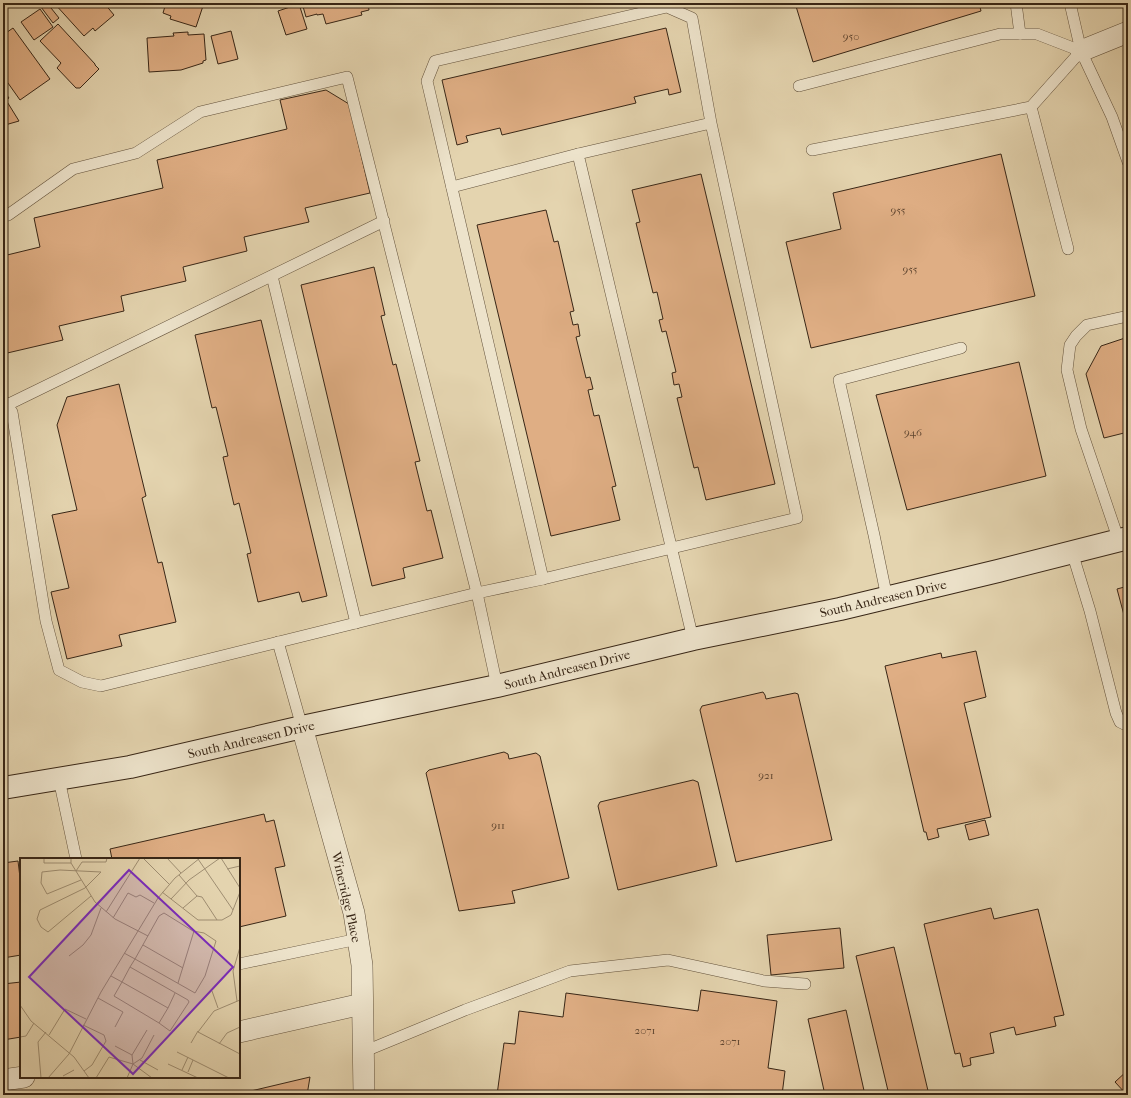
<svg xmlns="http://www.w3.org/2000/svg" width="1131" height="1098" font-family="'IM FELL French Canon',serif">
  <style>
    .building { fill: #dfae84; stroke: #382616 }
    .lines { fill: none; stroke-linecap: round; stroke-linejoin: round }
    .lane-casing { stroke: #63523c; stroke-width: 12 }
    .street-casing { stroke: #63523c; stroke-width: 22 }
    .secondary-casing { stroke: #382616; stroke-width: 24 }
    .lane { stroke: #ede3cb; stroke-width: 11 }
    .street { stroke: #ede3cb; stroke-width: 21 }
    .secondary { stroke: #ede3cb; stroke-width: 22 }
    .labels { text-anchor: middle; stroke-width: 3; stroke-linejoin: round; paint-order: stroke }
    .number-label { font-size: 11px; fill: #624832 }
    .street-label { font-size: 13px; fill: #382616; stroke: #ede3cb }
    .inset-road { fill: none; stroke: #9f8e72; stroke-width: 1 }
    .view { fill: #7b2cbf; fill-opacity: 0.15; stroke: #7b2cbf; stroke-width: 2 }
    .inset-edge { fill: none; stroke: #382616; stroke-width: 2 }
  </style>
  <rect width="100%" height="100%" fill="#e4d4af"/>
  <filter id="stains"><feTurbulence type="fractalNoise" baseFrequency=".005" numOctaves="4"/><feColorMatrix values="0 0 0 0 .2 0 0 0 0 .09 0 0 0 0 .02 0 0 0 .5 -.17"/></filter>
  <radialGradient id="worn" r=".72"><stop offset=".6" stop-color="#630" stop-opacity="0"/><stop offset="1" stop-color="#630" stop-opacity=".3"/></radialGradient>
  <!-- building -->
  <g class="building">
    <path d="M38 3H47L59 18 53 23Z"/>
    <path d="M54 3H104L114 15 95 31 93 28 84 36Z"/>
    <path d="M166 3H212L211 4 203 6 196 27 170 19 171 16 163 13Z"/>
    <path d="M302 3H371L368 4 369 10 361 12 362 15 326 24 323 14 317 15V14L306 17Z"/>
    <path d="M403 3H424V5L404 7Z"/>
    <path d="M795 3H979L981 11 813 62Z"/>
    <path d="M299 4 307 29 286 35 278 11Z"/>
    <path d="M40 9 53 27 34 40 21 22Z"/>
    <path d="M58 24 95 64V65L99 69 80 88H76L57 68 61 63 40 41Z"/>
    <path d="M13 28 50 79 20 100 3 76V35Z"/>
    <path d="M666 28 681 92 669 95 668 89 634 97 636 103 502 135 500 128 466 136 468 142 457 145 442 80Z"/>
    <path d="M231 31 238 59 218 64 211 36Z"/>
    <path d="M188 32V35L204 34 206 60 203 61V63L181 70 149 72 147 38 174 36 173 33Z"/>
    <path d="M3 90 9 98 6 100 19 121 5 125 3 123Z"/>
    <path d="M326 90 349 104 370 193 305 208 309 222 244 237 247 251 183 267 186 281 121 296 124 311 59 326 63 340 3 354V256L40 247 34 218 163 188 157 160 287 129 280 100Z"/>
    <path d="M1001 154 1035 296 811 348 786 242 841 229 833 193Z"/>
    <path d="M701 174 775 484 706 500 698 467 694 468 677 398 682 397 679 384 674 385 672 373 676 372 666 331 662 332 659 320 663 319 657 292 653 293 636 223 640 222 632 190Z"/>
    <path d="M546 210 554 242 558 241 574 311 570 312 573 325 578 324 580 336 576 337 586 378 590 377 593 389 588 390 594 416 599 415 616 486 612 487 620 520 551 536 477 225Z"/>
    <path d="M374 267 385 315 381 316 393 365 396 364 420 461 415 462 427 511 431 510 443 558 403 568 405 578 372 586 301 285Z"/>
    <path d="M261 320 327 596 302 602 299 592 258 602 247 554 251 553 239 503 234 505 223 457 228 456 216 407 212 408 195 335Z"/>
    <path d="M1128 337V432L1104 438 1086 374 1101 346Z"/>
    <path d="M1019 362 1046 476 907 510 876 395Z"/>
    <path d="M119 384 146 496 142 498 158 563 162 562 176 622 119 635 122 646 67 659 51 592 69 588 52 515 77 510 57 425 67 397Z"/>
    <path d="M1128 586V630L1117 589Z"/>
    <path d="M976 651 986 697 964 703 991 817 937 829 939 837 928 840 926 832H924L885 666 941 653 942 658Z"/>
    <path d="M763 692 765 695 766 699 795 693 798 694 832 840 736 862 700 710 702 706Z"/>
    <path d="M504 752 508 754 509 759 536 753 540 756 569 878 512 891 515 903 459 911 426 773 429 770Z"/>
    <path d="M693 780 698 782 717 866 618 890 598 806 600 802Z"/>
    <path d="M264 814 266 822 274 820 285 866 275 868 286 916 239 927V859H112L110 849Z"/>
    <path d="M985 820 989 835 969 840 965 825Z"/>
    <path d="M18 861 21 886V955L3 958V863Z"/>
    <path d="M991 908 994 919 1038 909 1064 1015 1054 1017 1056 1026 1016 1035 1014 1027 990 1033 994 1053 970 1058 971 1065 963 1067 960 1053 955 1054 924 924Z"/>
    <path d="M840 928 844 968 771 975 767 935Z"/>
    <path d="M894 947 929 1095H889L856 956Z"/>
    <path d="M21 982V1037L3 1040V984Z"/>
    <path d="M701 990 777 1001 768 1068 785 1071 782 1095H497L504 1043 515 1044 519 1011 563 1017 566 993 698 1011Z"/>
    <path d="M846 1010 865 1095H825L808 1019Z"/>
    <path d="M1128 1070V1095H1127L1115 1082Z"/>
    <path d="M310 1077 307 1095H234Z"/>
  </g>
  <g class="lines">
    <defs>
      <g id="lane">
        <path d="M1016 3 1020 34"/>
        <path d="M1070 3 1081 51 1112 117 1128 162"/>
        <path d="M799 86 1000 34H1037L1081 51"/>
        <path d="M1031 107 1068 249"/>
        <path d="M812 150 1031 107 1081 51"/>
        <path d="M452 187 578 154"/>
        <path d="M3 216 8 215 73 169 136 153 200 112 347 77 477 593 497 686"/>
        <path d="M272 276 356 623"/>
        <path d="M3 400 12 412 46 621 59 670 82 682 101 686 477 593 543 579"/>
        <path d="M7 405 384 221"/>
        <path d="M1119 541 1081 429 1067 370 1070 345 1076 336 1087 325 1128 316"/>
        <path d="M1072 552 1090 611 1116 713 1120 722 1128 726"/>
        <path d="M887 598 874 535 839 380 961 348"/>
        <path d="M693 639 578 154 711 123 692 18 667 7 435 61 427 81 543 579 797 518 711 123"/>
        <path d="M278 642 302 727"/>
        <path d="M59 779 76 859"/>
        <path d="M239 964 358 939"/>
        <path d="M363 1052 465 1010 570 971 668 960 764 981 805 984"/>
      </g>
      <g id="street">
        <path d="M1081 51 1128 32"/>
        <path d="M302 727 354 913 362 965 364 1095"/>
        <path d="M239 1032 362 1004"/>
        <path d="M3 1080 24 1077"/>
      </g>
      <path id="secondary" d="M3 788 130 767 302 727 497 686 693 639 840 609 998 571 1128 538"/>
    </defs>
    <!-- lane casing -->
    <use href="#lane" class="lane-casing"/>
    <!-- street casing -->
    <use href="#street" class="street-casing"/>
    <!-- secondary casing -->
    <use href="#secondary" class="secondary-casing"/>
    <!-- lane -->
    <use href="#lane" class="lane"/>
    <!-- street -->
    <use href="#street" class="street"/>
    <!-- secondary -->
    <use href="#secondary" class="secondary"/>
  </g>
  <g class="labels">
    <!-- number labels -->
    <g class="number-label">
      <text x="851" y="40">950</text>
      <text x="898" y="214">955</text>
      <text x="910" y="273">955</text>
      <text x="913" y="436">946</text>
      <text x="766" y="779">921</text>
      <text x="498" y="829">911</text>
      <text x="645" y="1034">2071</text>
      <text x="730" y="1045">2071</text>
    </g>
    <!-- street labels -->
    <g class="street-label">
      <text transform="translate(883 598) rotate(-13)" y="5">South Andreasen Drive</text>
      <text transform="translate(567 669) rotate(-14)" y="5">South Andreasen Drive</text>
      <text transform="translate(251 739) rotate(-13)" y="5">South Andreasen Drive</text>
      <text transform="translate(347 897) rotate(77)" y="5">Wineridge Place</text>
    </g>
  </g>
  <!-- overview -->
  <g transform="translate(20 858)">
    <rect width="220" height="220" fill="#e4d4af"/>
    <path class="inset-road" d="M24 0V5H51M51 0V5L75 44 95 61 128 78M123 0 149 26M147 0 161 15M201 0 220 30M178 1 213 52M207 11 220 8M56 13 62 4H86L87 0M159 17 177 38 182 39 197 62M61 22 27 36 21 25 22 14 40 12 81 14 65 30 20 52 17 61 21 69 28 74 71 38M142 34 178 62H202L211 57 220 34M151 41 169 22 200 0M163 50 177 38M86 54 120 0M93 60 108 35 116 39 120 37 134 45M123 87 163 110M104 95 115 101 175 135 185 118 196 83 184 75 173 73 144 55 139 58 115 101 110 109M49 98 63 87 71 77 81 50M91 118 102 124 148 150 139 165 150 173 169 144 168 142 110 109 102 124 94 138 139 165M158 125 174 73M192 133 198 150M78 140 103 154 95 169M220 142 194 153 178 174 220 196M217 143 213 113 220 89M0 147 11 163 54 199 69 220M148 150 155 135M63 167 84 177 86 183 72 207 64 213M29 177 45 151 66 161M0 179 6 178 14 165M171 185 178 173M199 186 207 175 220 169M95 188 112 197M157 194 209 220M120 202 138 212M113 206 122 200 134 177M148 206 178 220M162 212 168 199M168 214 173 202M43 218 54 212M21 220 18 184 26 174M28 220 49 196 81 134 138 40 155 20 180 0M76 220 89 199 113 206 132 220M107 220 113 206 112 197 127 172"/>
    <path class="view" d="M109 12 213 109 113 216 9 119Z"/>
    <rect width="220" height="220" class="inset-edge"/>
  </g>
  <!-- margin -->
  <rect width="1131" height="1098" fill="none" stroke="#e4d4af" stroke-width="16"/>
  <rect x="4" y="4" width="1123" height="1090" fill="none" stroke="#382616" stroke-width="2"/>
  <rect x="8" y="8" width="1115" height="1082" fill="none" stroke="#382616"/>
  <rect width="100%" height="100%" filter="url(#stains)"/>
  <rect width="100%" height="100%" fill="url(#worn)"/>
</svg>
